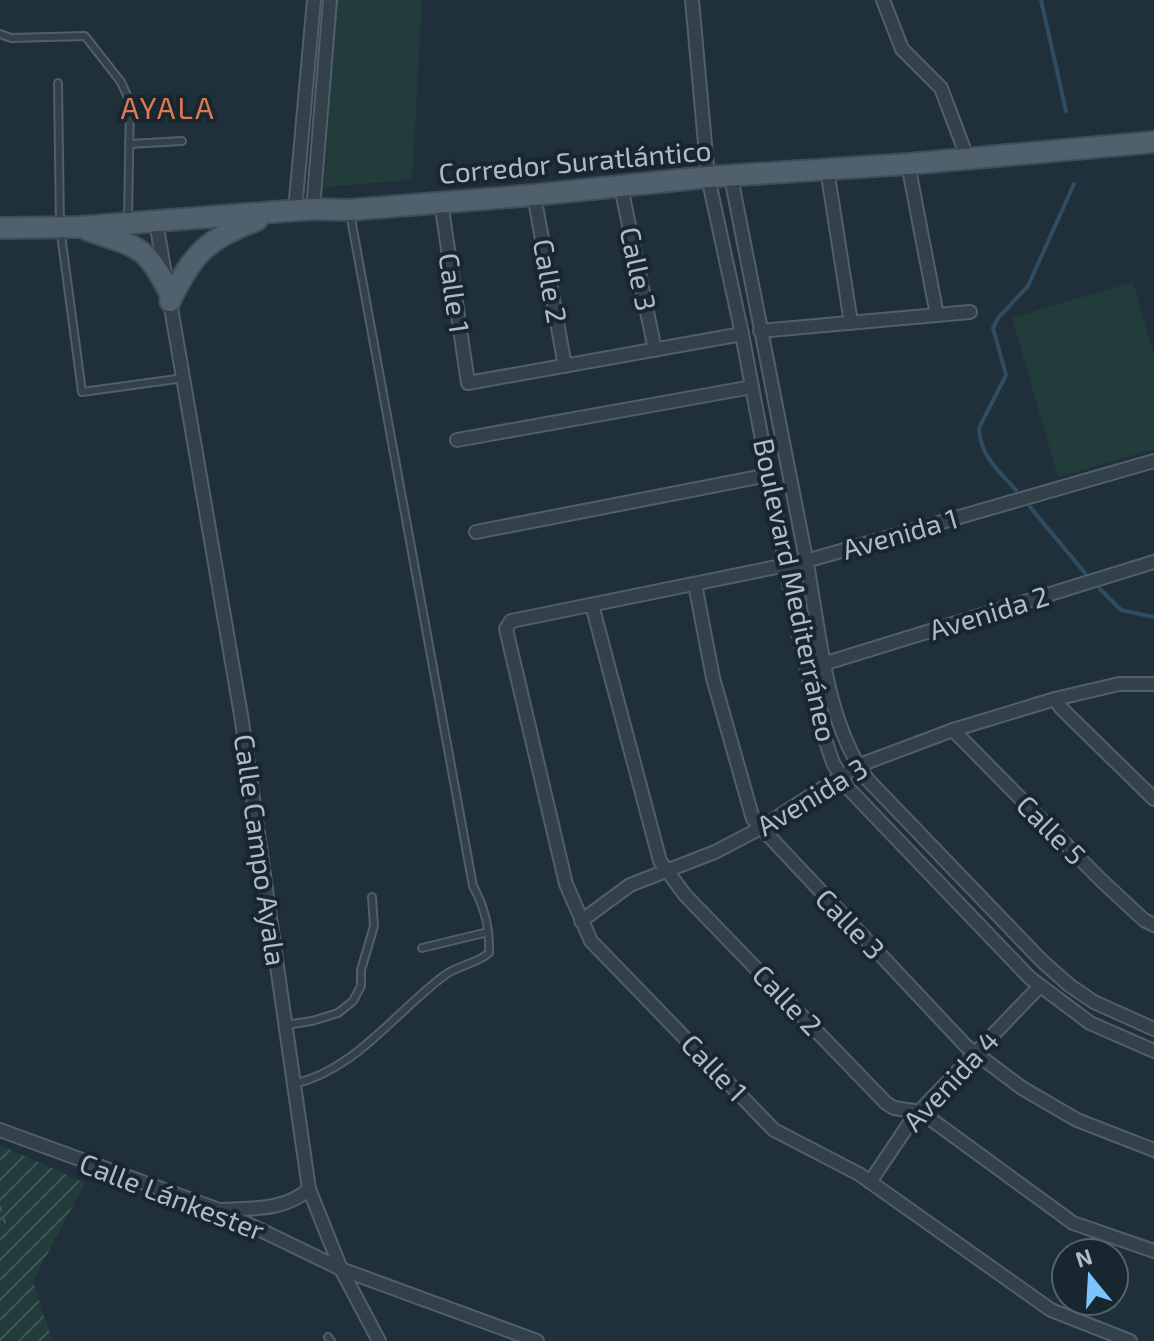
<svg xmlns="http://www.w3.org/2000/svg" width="1154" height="1341" font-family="'Exo 2',sans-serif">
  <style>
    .green { fill: #213c3b }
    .garden { fill: url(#garden-furrows) }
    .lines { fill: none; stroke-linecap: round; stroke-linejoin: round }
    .stream { stroke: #2f4d62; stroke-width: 4 }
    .lane-casing { stroke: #505f69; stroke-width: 10 }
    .street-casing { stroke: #505f69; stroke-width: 16 }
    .primary-casing { stroke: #3f4d58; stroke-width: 24 }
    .path { stroke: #3f5857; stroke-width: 2; stroke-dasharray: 6 6; stroke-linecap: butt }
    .lane { stroke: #33414b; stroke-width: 6 }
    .street { stroke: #33414b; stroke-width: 12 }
    .primary { stroke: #50606c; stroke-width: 20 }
    .labels { text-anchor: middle; stroke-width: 8; stroke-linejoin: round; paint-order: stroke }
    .street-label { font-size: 28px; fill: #adbcc8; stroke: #182630 }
    .neighbourhood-label { font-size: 30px; letter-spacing: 2px; fill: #de7852; stroke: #182630 }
  </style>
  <defs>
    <pattern id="garden-furrows" width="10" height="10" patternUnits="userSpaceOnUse" patternTransform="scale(2)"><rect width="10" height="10" fill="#213c3b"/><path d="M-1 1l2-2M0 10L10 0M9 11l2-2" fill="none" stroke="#3f5656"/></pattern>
  </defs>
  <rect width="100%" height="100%" fill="#1f303b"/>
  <!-- green -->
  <g class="green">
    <path d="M337 0H422L412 180 324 187Z"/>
    <path d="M1133 282 1154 355V449L1058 477 1012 318Z"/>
  </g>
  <!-- garden -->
  <path class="garden" d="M0 1145 85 1183 33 1281 52 1341H0Z"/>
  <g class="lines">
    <!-- stream -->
    <g class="stream">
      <path d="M1041 0 1066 111"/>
      <path d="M1016 490C999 471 980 456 979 428L1006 375 993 328 998 318 1028 286 1074 184"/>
      <path d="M1030 507 1085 573"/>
      <path d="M1100 589 1121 610 1154 617"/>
    </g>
    <defs>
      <g id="lane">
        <path d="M0 34 11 38 85 36 121 82 130 102 128 220"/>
        <path d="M58 83 60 227 82 392 184 378"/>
        <path d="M129 144 182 141"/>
        <path d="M422 948 488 932"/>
        <path d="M285 1025 312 1021 338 1013 353 1001 361 986V970L374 926 372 897"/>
        <path d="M293 1084C355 1071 396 1011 445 975 459 965 476 964 489 953 490 928 485 908 473 886L350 213"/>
        <path d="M328 1337 331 1341"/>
      </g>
      <g id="street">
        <path d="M692 0 708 177 742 334 801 646 821 727 833 763 849 789 1030 978 1090 1023 1154 1051"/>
        <path d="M883 0 902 49 941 88 967 157"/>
        <path d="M908 164 937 315"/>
        <path d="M827 169 851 323"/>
        <path d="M731 177C755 305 781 432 806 559 820 630 824 720 868 780L1042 961 1069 985 1094 1002 1154 1029"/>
        <path d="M621 187 655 350"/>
        <path d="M534 195 565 366"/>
        <path d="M441 202 468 383 742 334"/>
        <path d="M313 209 330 0"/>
        <path d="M295 210 314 0"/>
        <path d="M156 222 165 274"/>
        <path d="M169 296 241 715 309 1189 341 1269 379 1341"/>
        <path d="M760 331 970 312"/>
        <path d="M457 440 752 387"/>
        <path d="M476 532 769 475"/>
        <path d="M695 584 713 678 753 819 966 1046 1022 1088 1077 1120 1154 1150"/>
        <path d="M592 605 660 861 685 895 886 1103 894 1108 921 1112 1073 1223 1154 1251"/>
        <path d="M823 664 1154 562"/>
        <path d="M1055 699 1061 708 1154 799"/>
        <path d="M953 730 1101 880 1144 920 1154 925"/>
        <path d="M581 921 630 885 715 852 759 829 857 766 953 730 1055 699 1119 684H1154"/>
        <path d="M0 1130 219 1210 341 1269 537 1341"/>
        <path d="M870 1182 913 1118 1040 986"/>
        <path d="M222 1210C253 1208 284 1211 309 1189"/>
        <path d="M1130 1341 1051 1310 859 1174 774 1130 591 941 566 884 506 629 511 621 806 561 1154 461"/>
      </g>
      <g id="primary">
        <path d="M0 228 80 227 313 209 349 210 534 195 708 177 908 164 1154 142"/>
        <path d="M88 230C133 247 144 242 167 288"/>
        <path d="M170 301C193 253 207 239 257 220"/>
      </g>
    </defs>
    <!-- lane casing -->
    <use href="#lane" class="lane-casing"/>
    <!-- street casing -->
    <use href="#street" class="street-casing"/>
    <!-- primary casing -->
    <use href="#primary" class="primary-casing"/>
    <!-- path -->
    <path class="path" d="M0 1206 5 1223 0 1226"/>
    <!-- lane -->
    <use href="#lane" class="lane"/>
    <!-- street -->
    <use href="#street" class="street"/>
    <!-- primary -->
    <use href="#primary" class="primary"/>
  </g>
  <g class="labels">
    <!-- street labels -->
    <g class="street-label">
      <text transform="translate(575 162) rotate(-5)" y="10">Corredor Suratlántico</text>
      <text transform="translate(638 269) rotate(78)" y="10">Calle 3</text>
      <text transform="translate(550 281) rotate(80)" y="10">Calle 2</text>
      <text transform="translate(454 293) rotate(82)" y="10">Calle 1</text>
      <text transform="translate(900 534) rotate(-16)" y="10">Avenida 1</text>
      <text transform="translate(795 590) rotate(78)" y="10">Boulevard Mediterráneo</text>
      <text transform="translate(989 613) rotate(-17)" y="10">Avenida 2</text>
      <text transform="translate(812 797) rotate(-31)" y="10">Avenida 3</text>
      <text transform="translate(1051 830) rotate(45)" y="10">Calle 5</text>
      <text transform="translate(260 850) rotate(82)" y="10">Calle Campo Ayala</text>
      <text transform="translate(850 924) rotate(46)" y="10">Calle 3</text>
      <text transform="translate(787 1000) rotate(46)" y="10">Calle 2</text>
      <text transform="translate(714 1068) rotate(46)" y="10">Calle 1</text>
      <text transform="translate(951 1081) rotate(-47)" y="10">Avenida 4</text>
      <text transform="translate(172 1197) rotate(21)" y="10">Calle Lánkester</text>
    </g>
    <!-- neighbourhood labels -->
    <g class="neighbourhood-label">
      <text x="168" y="119">AYALA</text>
    </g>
  </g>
  <!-- north arrow -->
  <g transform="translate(1090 1277) rotate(342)"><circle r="38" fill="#182630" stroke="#54626d" stroke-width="2"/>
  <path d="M0-6L14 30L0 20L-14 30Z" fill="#7bc4ff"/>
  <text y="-12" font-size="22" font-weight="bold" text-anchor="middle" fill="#adbcc8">N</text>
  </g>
</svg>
